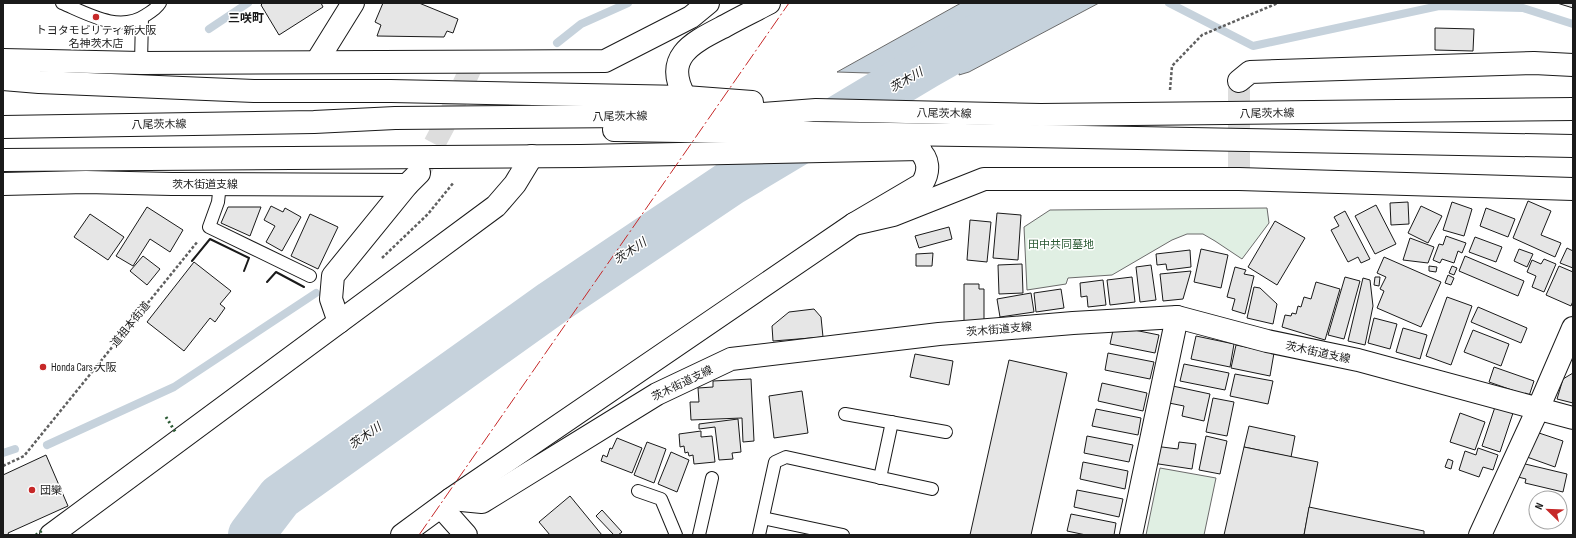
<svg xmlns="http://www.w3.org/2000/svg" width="1576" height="538" font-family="'Sofia Sans Condensed','Noto Sans JP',sans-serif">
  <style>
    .green { fill: #e0efe3; stroke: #6a6a6a }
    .water { fill: #c6d2dc; stroke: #6a6a6a }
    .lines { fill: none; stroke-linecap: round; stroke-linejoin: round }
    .stream { stroke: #c6d2dc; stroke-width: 8 }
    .river { stroke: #c6d2dc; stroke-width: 46 }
    .building { fill: #e6e6e6; stroke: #1a1a1a }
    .street-tunnel { stroke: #ddd; stroke-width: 22; stroke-dasharray: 22 11; stroke-linecap: butt }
    .lane-casing { stroke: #1a1a1a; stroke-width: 14 }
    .street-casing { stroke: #1a1a1a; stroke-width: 24 }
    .secondary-casing { stroke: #1a1a1a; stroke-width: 24 }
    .primary-casing { stroke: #1a1a1a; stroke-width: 24 }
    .path { stroke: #5f5f5f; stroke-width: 2.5; stroke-dasharray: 3 2; stroke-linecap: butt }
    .lane { stroke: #fff; stroke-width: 12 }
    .street { stroke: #fff; stroke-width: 22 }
    .secondary { stroke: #fff; stroke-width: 22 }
    .primary { stroke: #fff; stroke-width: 22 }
    .hedge { stroke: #2b5a34; stroke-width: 3; stroke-dasharray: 2 3; stroke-linecap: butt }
    .wall { stroke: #1a1a1a; stroke-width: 2 }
    .power { stroke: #c62828; stroke-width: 1; stroke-dasharray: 14 3 2 3; stroke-linecap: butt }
    .poi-dot { fill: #c62828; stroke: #fff; stroke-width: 1.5 }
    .labels { text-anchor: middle; stroke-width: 3; stroke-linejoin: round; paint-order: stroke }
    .poi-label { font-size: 11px; fill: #1a1a1a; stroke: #fff; text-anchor: start }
    .street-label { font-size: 11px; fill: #1a1a1a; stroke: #fff }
    .park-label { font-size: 11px; fill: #2b5a34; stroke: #fff }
    .neighbourhood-label { font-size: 12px; font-weight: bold; fill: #1a1a1a; stroke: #fff }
    .water-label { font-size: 12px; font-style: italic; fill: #1a1a1a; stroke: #fff }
  </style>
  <rect width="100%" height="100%" fill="#fff"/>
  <!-- green -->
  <g class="green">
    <path d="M1267 208 1269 223 1242 259 1215 241 1203 234H1187L1172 240 1112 275 1068 278 1066 284 1027 290 1024 227 1050 210Z"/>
    <path d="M1160 468 1216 478 1204 535H1146Z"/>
  </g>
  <!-- water -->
  <path class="water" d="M961 3H1099L969 72 959 75 960 67 902 66 900 74 837 72Z"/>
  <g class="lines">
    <!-- stream -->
    <g class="stream">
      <path d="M1169 3 1253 46 1439 6 1523 8 1573 24"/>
      <path d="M209 29 248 3"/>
      <path d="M557 43 581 24 628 3"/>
      <path d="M47 445 174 387 316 293"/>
      <path d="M3 453 15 449"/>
    </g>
    <!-- river -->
    <path class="river" d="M251 535 280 497 552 303 732 182 926 66 1037 3"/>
  </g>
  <!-- building -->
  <g class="building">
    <path d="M263 3H321L323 7 279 35 261 5Z"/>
    <path d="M383 3H419L458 19 453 33 447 31 444 37 377 36 381 25 375 22Z"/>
    <path d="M1557 3H1573V8Z"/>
    <path d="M1435 28 1474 29 1473 51 1435 50Z"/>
    <path d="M1528 201 1551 211 1541 235 1561 243 1555 257 1513 238Z"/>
    <path d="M1408 202 1409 224 1391 225 1390 203Z"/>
    <path d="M1452 202 1472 209 1464 236 1443 230Z"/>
    <path d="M1376 205 1396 244 1375 254 1355 216Z"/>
    <path d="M271 206 283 212 285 208 301 217 282 251 266 242 275 226 264 220Z"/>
    <path d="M1421 206 1442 216 1428 243 1408 233Z"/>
    <path d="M147 207 183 230 170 252 150 239 133 266 116 256Z"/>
    <path d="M228 207H261L250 236 221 223Z"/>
    <path d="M1486 208 1515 219 1508 237 1480 226Z"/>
    <path d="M1345 211 1370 259 1361 263 1358 257 1348 262 1331 230 1339 226 1334 217Z"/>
    <path d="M997 213 1021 215 1018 260 993 258Z"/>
    <path d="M90 214 124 237 108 260 74 237Z"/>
    <path d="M310 214 338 227 318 269 291 256Z"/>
    <path d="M970 220 991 222 987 262 967 260Z"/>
    <path d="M1275 221 1305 238 1277 285 1248 267Z"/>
    <path d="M949 227 952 239 919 248 915 236Z"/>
    <path d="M1446 236 1466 243 1462 253 1458 251 1454 263 1442 259 1440 263 1433 260 1439 244 1443 245Z"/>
    <path d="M1475 237 1502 247 1496 262 1469 252Z"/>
    <path d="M1410 238 1434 247 1428 263 1403 260Z"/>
    <path d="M1567 248 1573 251V268L1560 263Z"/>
    <path d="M1201 249 1228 255 1221 288 1194 282Z"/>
    <path d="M1519 249 1533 254 1527 267 1514 261Z"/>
    <path d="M1190 250 1191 267 1167 270 1166 264 1157 265 1156 254Z"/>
    <path d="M933 253 932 266H916V254Z"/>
    <path d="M143 256 160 269 147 285 130 271Z"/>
    <path d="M1465 256 1524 281 1518 296 1459 271Z"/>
    <path d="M1384 257 1441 282 1421 327 1377 308 1384 291 1380 289 1386 277 1377 273Z"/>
    <path d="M1544 259 1556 264 1544 292 1532 287 1536 276 1527 272 1532 260 1541 264Z"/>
    <path d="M194 262 231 291 220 304 225 308 215 322 210 318 184 351 147 322Z"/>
    <path d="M1022 264 1023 293 999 294 998 265Z"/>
    <path d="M1151 265 1156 300 1140 302 1136 267Z"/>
    <path d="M1429 266 1437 267 1436 272 1429 271Z"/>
    <path d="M1452 266 1457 268 1454 275 1449 273Z"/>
    <path d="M1559 266 1573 272V301L1571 306 1546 295Z"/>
    <path d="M1235 267 1246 270 1244 274 1254 276 1245 314 1232 310 1235 299 1227 297Z"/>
    <path d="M1191 271 1183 299 1163 301 1160 274Z"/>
    <path d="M1448 275 1454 278 1451 285 1445 283Z"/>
    <path d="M1132 277 1135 302 1110 305 1107 280Z"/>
    <path d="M1345 277 1360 281 1344 339 1328 335Z"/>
    <path d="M1375 277H1380L1379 286 1374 285Z"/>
    <path d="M1363 278 1370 280 1373 306 1365 345 1348 341Z"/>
    <path d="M1103 280 1106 305 1088 307 1087 296 1081 297 1080 283Z"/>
    <path d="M1316 282 1340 289 1325 340 1282 327 1285 315 1291 316 1292 313 1296 314 1298 306 1301 307 1304 297 1311 299Z"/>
    <path d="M964 284H979V289H984V321H964Z"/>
    <path d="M1254 287 1260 288 1277 304 1273 324 1247 318Z"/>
    <path d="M1061 289 1064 308 1036 312 1034 293Z"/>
    <path d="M1031 293 1034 312 1000 317 997 299Z"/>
    <path d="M1447 297 1472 306 1451 365 1426 356Z"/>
    <path d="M1478 307 1527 328 1521 343 1471 322Z"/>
    <path d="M814 309 821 317 823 337 773 341 772 326 789 312Z"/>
    <path d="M1374 318 1397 324 1390 349 1368 343Z"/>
    <path d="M1114 326 1159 335 1155 353 1110 344Z"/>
    <path d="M1403 328 1427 335 1420 359 1396 352Z"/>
    <path d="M1473 330 1509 344 1501 366 1464 352Z"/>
    <path d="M1196 336 1234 344 1230 367 1191 359Z"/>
    <path d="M1236 345 1274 353 1270 376 1231 368Z"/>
    <path d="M1108 353 1154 362 1150 379 1105 370Z"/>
    <path d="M915 354 953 361 949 385 910 377Z"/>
    <path d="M1009 360 1067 373 1031 535H970Z"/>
    <path d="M1184 364 1229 373 1225 390 1180 381Z"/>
    <path d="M1494 367 1534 381 1529 396 1489 382Z"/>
    <path d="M1573 373V403L1557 399 1563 379Z"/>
    <path d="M1235 374 1273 381 1268 404 1230 396Z"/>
    <path d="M751 379 754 441 743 442 742 418 691 420 690 402H699L698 388 713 387V381Z"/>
    <path d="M1102 383 1147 393 1143 411 1098 401Z"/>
    <path d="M1168 385 1210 394 1204 421 1182 416 1184 406 1164 402Z"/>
    <path d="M802 391 808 433 774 438 769 396Z"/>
    <path d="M1213 398 1234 402 1227 436 1206 432Z"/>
    <path d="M1495 407 1513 413 1500 452 1482 446Z"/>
    <path d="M1096 409 1141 418 1138 435 1092 426Z"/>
    <path d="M1460 413 1485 422 1475 450 1450 442Z"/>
    <path d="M738 419 741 452 732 453 733 459 719 460 715 427 699 429V424Z"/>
    <path d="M1249 426 1295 436 1291 457 1244 447Z"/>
    <path d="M701 431V437L712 436 715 462 694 464 693 455 689 456 688 452 685 453 684 446 680 447 679 434Z"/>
    <path d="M1536 432 1563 441 1555 467 1527 457Z"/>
    <path d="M1087 436 1133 445 1129 462 1084 453Z"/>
    <path d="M1206 436 1227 441 1220 474 1199 470Z"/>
    <path d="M617 438 642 448 632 473 601 461 603 455 607 457 610 448 612 449Z"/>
    <path d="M647 442 666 449 654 483 634 475Z"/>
    <path d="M1179 442 1196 444 1192 469 1152 463 1154 446 1178 449Z"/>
    <path d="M1244 447 1318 462 1304 535H1224Z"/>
    <path d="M1478 448 1498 455 1493 470 1483 467 1479 477 1459 470 1465 451 1476 455Z"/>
    <path d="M671 452 689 460 677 492 658 484Z"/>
    <path d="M46 455 68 506 8 533 9 535H3V475Z"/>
    <path d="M1448 459 1453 461 1451 469 1445 467Z"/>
    <path d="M1083 462 1128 471 1125 489 1080 479Z"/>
    <path d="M1521 463 1567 474 1563 492 1525 483 1526 479 1518 477Z"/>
    <path d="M1077 490 1123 499 1119 517 1074 507Z"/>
    <path d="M570 496 602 535H550L539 522Z"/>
    <path d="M1309 507 1424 531V535H1304Z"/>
    <path d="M602 510 622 532 618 535H614L596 516Z"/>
    <path d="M1071 514 1116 523 1114 535H1086L1067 531Z"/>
  </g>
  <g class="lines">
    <!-- street-tunnel -->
    <g class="street-tunnel">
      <path d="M1239 81V179"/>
      <path d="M419 173 448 118 474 61"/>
    </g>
    <defs>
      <g id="lane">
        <path d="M62 3C88 14 119 33 146 15 151 12 157 8 160 3"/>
        <path d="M141 63 142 18"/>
        <path d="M220 184 218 202 209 227 310 276"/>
        <path d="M845 414 946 432"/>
        <path d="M880 478 892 422"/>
        <path d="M638 491 661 499 676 535"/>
        <path d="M763 518 843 535"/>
        <path d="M699 535 712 478"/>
        <path d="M759 535 775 462 786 457 932 489"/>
      </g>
      <g id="street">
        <path d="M3 60 141 63 605 61 691 17 708 3"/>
        <path d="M317 61 353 3"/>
        <path d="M1239 81 1250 72 1534 63 1573 65"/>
        <path d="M685 97C662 56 694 42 725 26 739 18 754 11 769 3"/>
        <path d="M3 184 86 182 172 184 407 185"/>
        <path d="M854 224 893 215 984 179H1239L1573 189"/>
        <path d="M339 322 331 299 333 276 407 185 419 173"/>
        <path d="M451 499 482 502 657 394 731 359 939 334 1073 323 1177 317 1267 341 1358 360 1573 418"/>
        <path d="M51 535 496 206 515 184 532 156"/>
        <path d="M402 535 451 499 854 224 922 184C930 171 929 159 918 149"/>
        <path d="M1131 535 1177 317"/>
        <path d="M1480 535 1538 409 1573 328"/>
      </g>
      <path id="secondary" d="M441 507 466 535"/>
      <g id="primary">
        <path d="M3 79 39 82 254 91H391L685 97 752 102"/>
        <path d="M3 127 314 122 395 118 750 115 816 110 1041 115 1573 109"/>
        <path d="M614 130 1030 136 1573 146"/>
        <path d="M3 160 581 156 920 149"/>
      </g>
    </defs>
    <!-- lane casing -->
    <use href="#lane" class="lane-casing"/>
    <!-- street casing -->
    <use href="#street" class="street-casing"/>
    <!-- secondary casing -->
    <use href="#secondary" class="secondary-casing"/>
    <!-- primary casing -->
    <use href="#primary" class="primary-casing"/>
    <!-- path -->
    <g class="path">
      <path d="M1170 90 1172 66 1202 35 1278 3"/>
      <path d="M382 258 428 214 454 182"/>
      <path d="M3 466 24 456 198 241"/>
    </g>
    <!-- lane -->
    <use href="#lane" class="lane"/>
    <!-- street -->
    <use href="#street" class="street"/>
    <!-- secondary -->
    <use href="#secondary" class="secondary"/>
    <!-- primary -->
    <use href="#primary" class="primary"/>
    <!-- hedge -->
    <g class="hedge">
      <path d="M166 417 176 433"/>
      <path d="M36 535 44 529"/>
    </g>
    <!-- wall -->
    <g class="wall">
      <path d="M192 261 210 239 249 258 244 271"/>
      <path d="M267 282 276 272 304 287"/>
    </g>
    <!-- power -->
    <path class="power" d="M419 535 789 3"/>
  </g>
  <!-- markers -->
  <g class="poi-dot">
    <circle cx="96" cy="17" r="4"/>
    <circle cx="43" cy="367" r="4"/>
    <circle cx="32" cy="490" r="4"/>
  </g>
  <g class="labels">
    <!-- poi labels -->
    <g class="poi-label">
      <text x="96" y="34" text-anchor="middle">トヨタモビリティ新大阪<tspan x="96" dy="13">名神茨木店</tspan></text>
      <text x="51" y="371">Honda Cars 大阪</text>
      <text x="40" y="494">団欒</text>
    </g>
    <!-- street labels -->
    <g class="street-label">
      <text transform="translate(944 113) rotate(1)" y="4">八尾茨木線</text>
      <text transform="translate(1267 113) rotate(-1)" y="4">八尾茨木線</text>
      <text transform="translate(620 116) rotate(-1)" y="4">八尾茨木線</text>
      <text transform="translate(159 124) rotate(-1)" y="4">八尾茨木線</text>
      <text x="205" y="188">茨木街道支線</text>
      <text transform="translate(130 324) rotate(-51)" y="4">道祖本街道</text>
      <text transform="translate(999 329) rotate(-5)" y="4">茨木街道支線</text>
      <text transform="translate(1318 352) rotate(12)" y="4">茨木街道支線</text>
      <text transform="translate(682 383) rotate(-26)" y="4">茨木街道支線</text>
    </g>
    <!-- park labels -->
    <g class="park-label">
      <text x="1061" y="248">田中共同墓地</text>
    </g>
    <!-- neighbourhood labels -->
    <g class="neighbourhood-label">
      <text x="246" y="22">三咲町</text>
    </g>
    <!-- water labels -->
    <g class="water-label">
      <text transform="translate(906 80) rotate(-30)" y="4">茨木川</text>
      <text transform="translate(630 251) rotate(-34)" y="4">茨木川</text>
      <text transform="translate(365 436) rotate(-35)" y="4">茨木川</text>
    </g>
  </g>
  <!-- border -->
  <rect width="1576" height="538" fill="none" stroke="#1a1a1a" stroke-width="8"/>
  <!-- north arrow -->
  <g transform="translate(1548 510) rotate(293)"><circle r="19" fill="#ffffff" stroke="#a3a3a3"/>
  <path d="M0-3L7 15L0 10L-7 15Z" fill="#c62828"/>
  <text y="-6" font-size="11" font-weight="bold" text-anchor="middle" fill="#1a1a1a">N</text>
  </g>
</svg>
